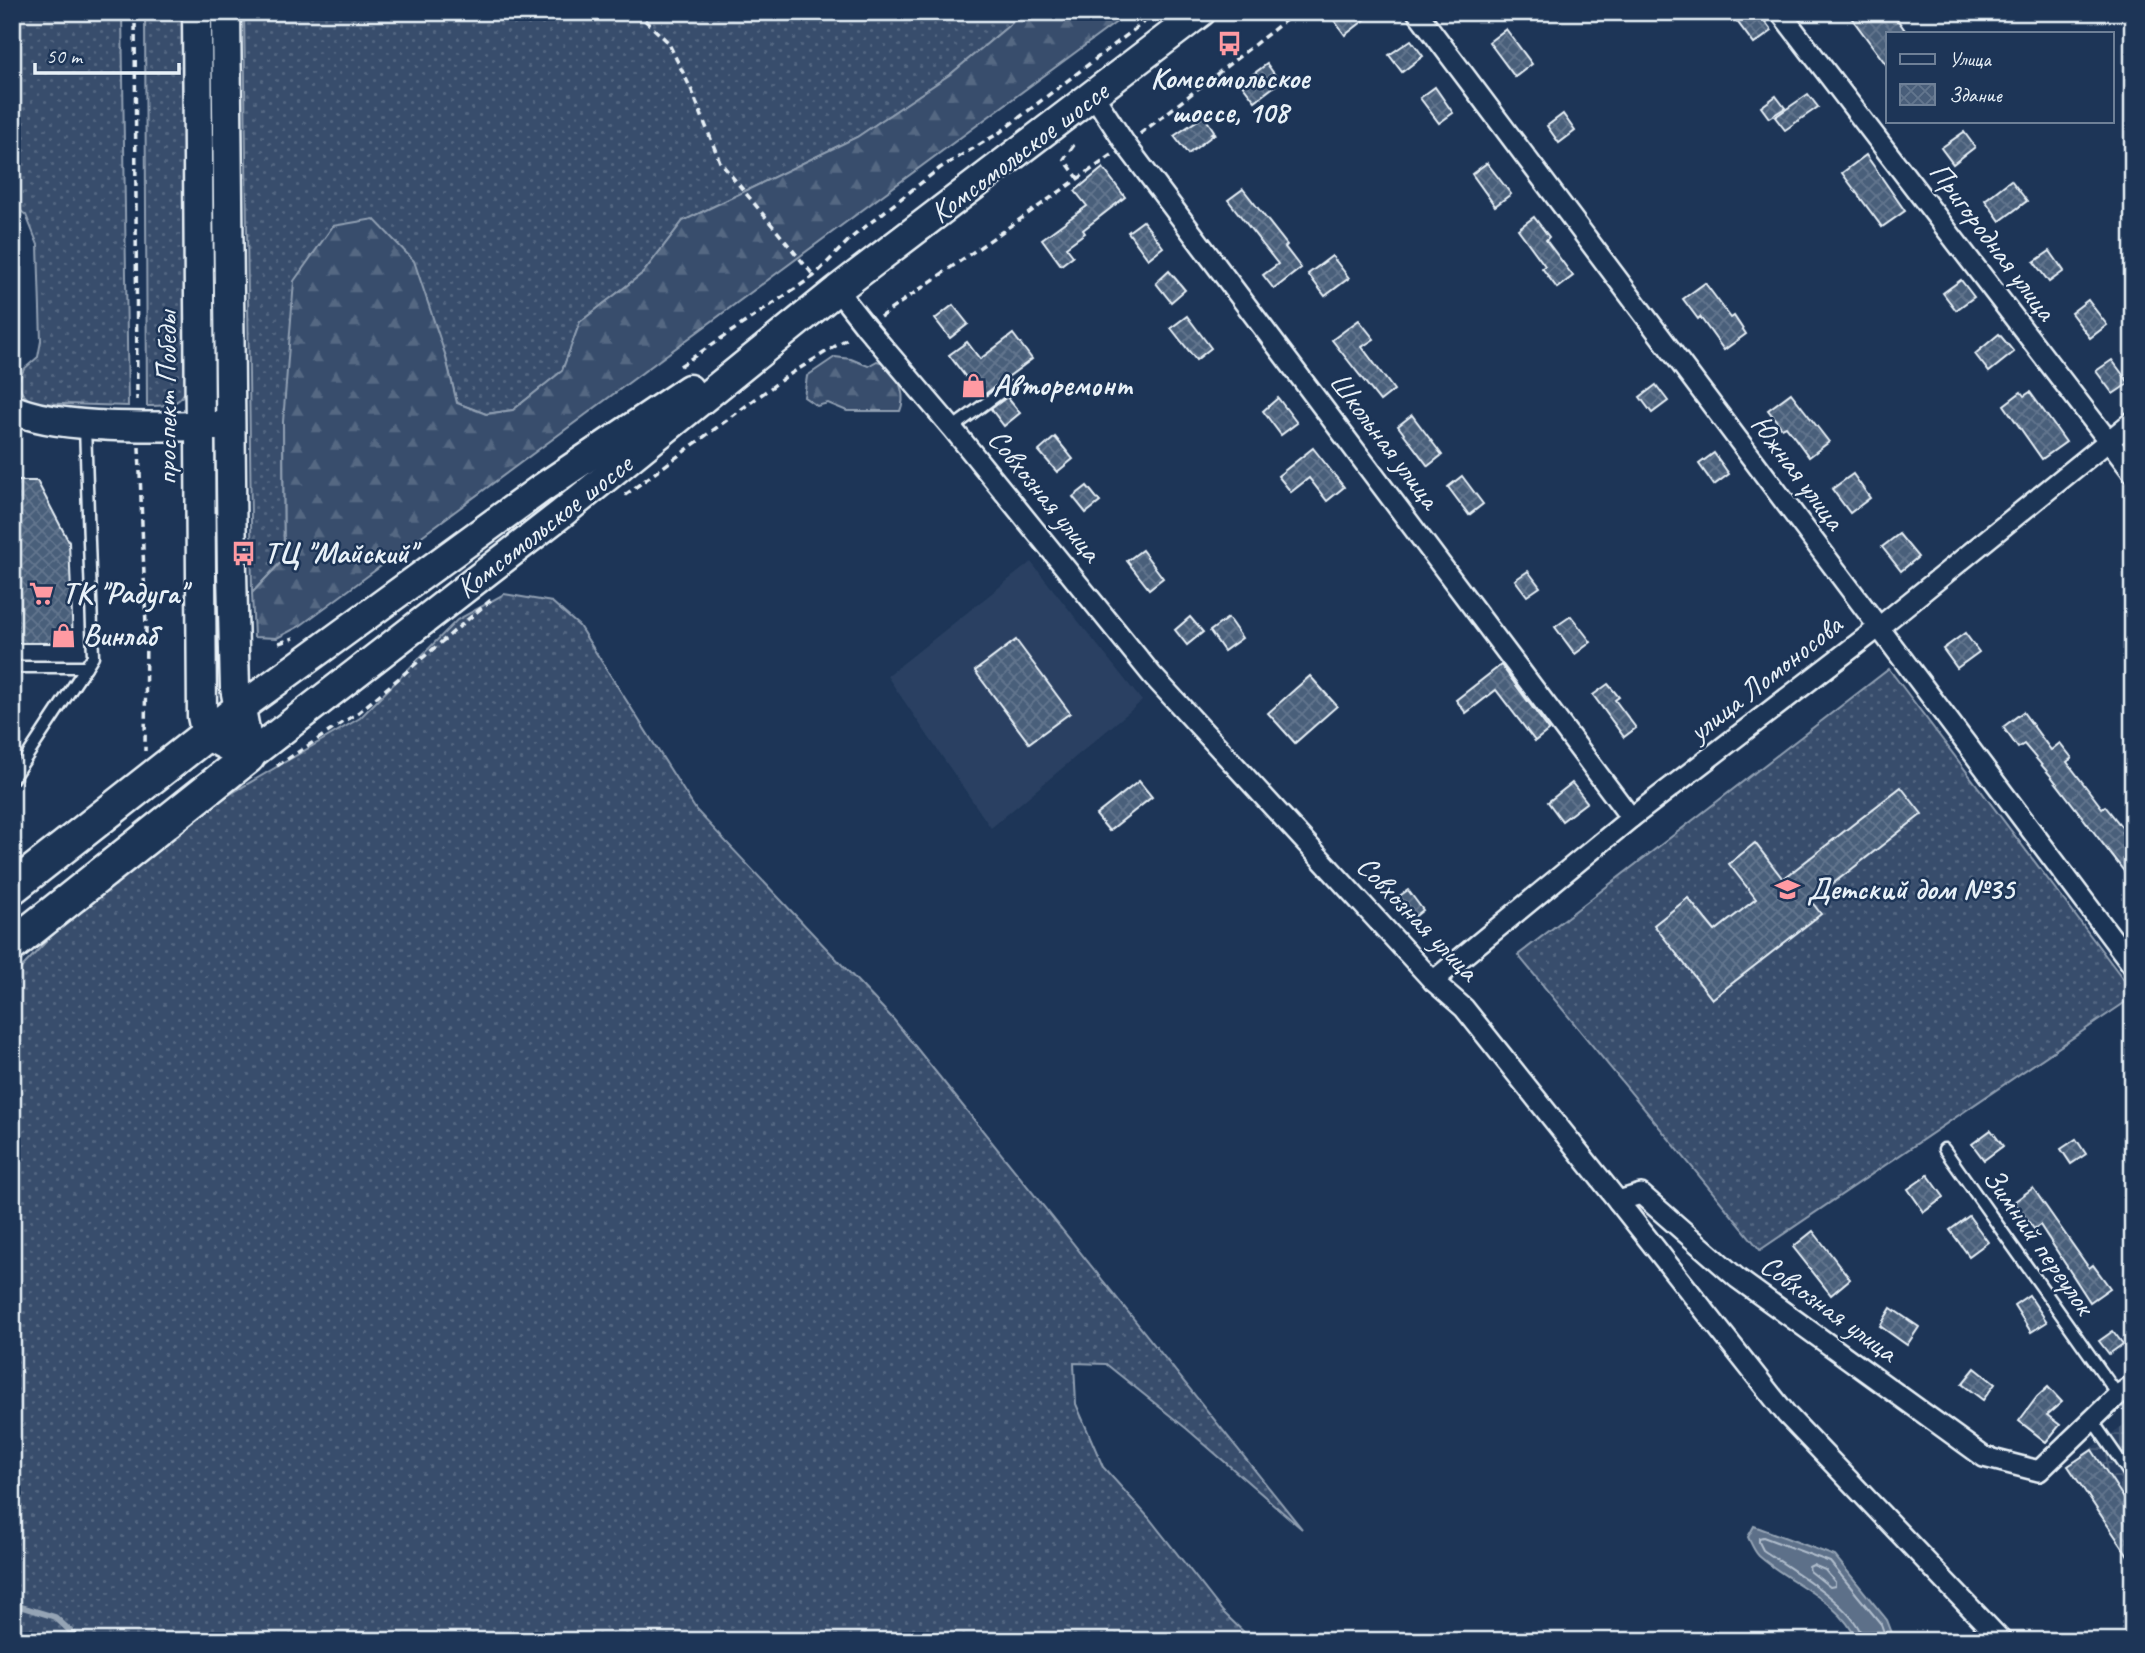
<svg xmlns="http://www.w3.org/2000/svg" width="2145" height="1653" font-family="Caveat,sans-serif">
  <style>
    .built { fill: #2a4162 }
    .industrial { fill: url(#industrial-grid) }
    .grass { fill: url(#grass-dots); stroke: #909fb2; stroke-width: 2 }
    .forest { fill: url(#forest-firs); stroke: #909fb2; stroke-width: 2 }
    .water { fill: #5d7089; stroke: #95a4b5; stroke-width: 2 }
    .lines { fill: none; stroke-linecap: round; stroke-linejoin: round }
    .shore { stroke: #b0bdcc; stroke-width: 2 }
    .stream { stroke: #95a4b5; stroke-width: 6 }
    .building { fill: url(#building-cross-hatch); stroke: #e8f1f8; stroke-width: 2 }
    .lane-casing { stroke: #e8f1f8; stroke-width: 15 }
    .street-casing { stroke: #e8f1f8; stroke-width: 24 }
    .secondary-casing { stroke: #e8f1f8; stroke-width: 33 }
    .primary-casing { stroke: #e8f1f8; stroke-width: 37 }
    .path { stroke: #e8f1f8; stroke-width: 3.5; stroke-dasharray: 7 5; stroke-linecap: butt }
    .lane { stroke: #1d3557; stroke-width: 10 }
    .street { stroke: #1d3557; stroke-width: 19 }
    .secondary { stroke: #1d3557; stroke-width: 28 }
    .primary { stroke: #1d3557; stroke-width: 32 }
    .labels { text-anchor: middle; stroke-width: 5; stroke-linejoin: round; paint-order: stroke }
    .poi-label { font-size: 30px; font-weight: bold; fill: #e8f1f8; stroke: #1d3557; text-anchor: start }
    .street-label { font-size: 30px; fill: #e8f1f8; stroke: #1d3557 }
  </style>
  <defs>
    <pattern id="industrial-grid" width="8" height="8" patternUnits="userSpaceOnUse" patternTransform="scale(1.75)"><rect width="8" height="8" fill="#2a4162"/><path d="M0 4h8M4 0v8" fill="none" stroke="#495d79"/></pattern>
    <pattern id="grass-dots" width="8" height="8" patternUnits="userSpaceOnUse" patternTransform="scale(1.75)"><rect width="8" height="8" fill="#374d6c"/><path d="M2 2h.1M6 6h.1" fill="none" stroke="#546782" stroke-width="1.8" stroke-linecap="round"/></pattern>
    <pattern id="forest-firs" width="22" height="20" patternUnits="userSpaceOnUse" patternTransform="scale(1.75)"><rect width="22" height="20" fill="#374d6c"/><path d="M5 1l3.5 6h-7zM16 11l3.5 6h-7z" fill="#546782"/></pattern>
    <pattern id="building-cross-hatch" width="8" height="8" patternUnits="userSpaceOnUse" patternTransform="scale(1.75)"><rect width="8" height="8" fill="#495e7a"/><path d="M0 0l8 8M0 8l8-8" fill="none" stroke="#63768e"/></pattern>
  </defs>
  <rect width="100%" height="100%" fill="#1d3557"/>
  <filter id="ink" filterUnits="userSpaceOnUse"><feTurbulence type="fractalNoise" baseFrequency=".0143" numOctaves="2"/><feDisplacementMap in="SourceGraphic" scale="14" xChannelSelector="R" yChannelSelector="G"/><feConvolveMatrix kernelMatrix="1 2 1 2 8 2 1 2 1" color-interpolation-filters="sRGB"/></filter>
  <g filter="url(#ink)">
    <!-- built -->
    <path class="built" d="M1031 562 1142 701 991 828 887 676Z"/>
    <!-- industrial -->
    <path class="industrial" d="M2133 1418V1563L2068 1466Z"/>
    <!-- grass -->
    <g class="grass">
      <path d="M12 12H122L128 406 32 403 22 393 18 382 24 369 38 357 41 341 38 245 26 215 12 204Z"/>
      <path d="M145 12H190L192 374C183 403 177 406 147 406Z"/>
      <path d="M244 12H1025L952 73 857 137 683 221 643 273 580 322 562 371 513 410 486 414 457 403 445 354 283 422 284 559 252 593Z"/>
      <path d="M504 594 552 602 579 626 696 810 894 1020 1302 1529 1187 1429 1106 1364 1074 1363 1076 1404 1103 1467 1149 1518 1223 1612 1253 1641H12V978L128 854 360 718 457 620Z"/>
      <path d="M1889 669 2133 992V997L1760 1250 1518 955Z"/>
    </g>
    <!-- forest -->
    <g class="forest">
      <path d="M1025 12H1130L300 626 277 638 254 637 252 593 284 559 283 422 294 281 333 226 374 219 414 261 445 354 457 403 486 414 513 410 562 371 580 322 643 273 683 221 857 137 952 73Z"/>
      <path d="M835 357 851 359 868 366 877 361 888 364C898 377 907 395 900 411H847L828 403 817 406 804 397 807 376Z"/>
    </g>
    <!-- water -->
    <path class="water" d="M1754 1526 1835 1556 1887 1620 1895 1641H1857C1842 1601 1789 1583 1759 1556 1754 1551 1751 1543 1748 1537Z"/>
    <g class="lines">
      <!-- shore -->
      <g class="shore">
        <path d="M1813 1565 1825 1570 1835 1582V1586L1830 1587 1810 1571 1809 1567Z"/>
        <path d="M1863 1641C1860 1609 1789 1568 1763 1550L1759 1542V1538L1763 1537 1830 1562 1881 1624 1887 1641"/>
      </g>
      <!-- stream -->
      <path class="stream" d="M12 1604 55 1617 81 1641"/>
    </g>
    <!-- building -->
    <g class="building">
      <path d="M1328 12H1375L1345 35Z"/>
      <path d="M1730 12H1758L1772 31 1754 44Z"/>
      <path d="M1847 12H1892L1907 33H1888V67Z"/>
      <path d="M1506 29 1532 64 1515 77 1489 42Z"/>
      <path d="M1411 40 1423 56 1402 72 1389 55Z"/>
      <path d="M1267 64 1280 82 1255 101 1241 83Z"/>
      <path d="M1435 87 1453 113 1439 123 1420 98Z"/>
      <path d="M1808 94 1818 107 1785 130 1775 117Z"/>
      <path d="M1776 96 1785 108 1769 118 1761 107Z"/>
      <path d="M1563 114 1575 131 1559 143 1547 126Z"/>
      <path d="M1204 116 1214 131 1210 134 1216 133 1188 154 1174 136Z"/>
      <path d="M1964 132 1975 147 1953 164 1941 148Z"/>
      <path d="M1866 155 1905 211 1882 227 1842 173Z"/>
      <path d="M1487 163 1511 194 1495 206 1472 174Z"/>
      <path d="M1103 168 1125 197 1083 230 1085 233 1066 247 1073 256 1061 265 1042 239 1087 206 1075 191Z"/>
      <path d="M2011 180 2027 201 2000 221 1985 200Z"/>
      <path d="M1243 189 1287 245 1285 247 1301 268 1274 289 1263 275 1278 264 1228 200Z"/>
      <path d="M1534 217 1549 237 1546 240 1573 276 1557 288 1542 268 1545 266 1518 229Z"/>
      <path d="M1143 221 1163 247 1148 259 1128 232Z"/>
      <path d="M2050 251 2064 271 2049 282 2034 262Z"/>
      <path d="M1332 256 1349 278 1325 296 1308 274Z"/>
      <path d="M1169 271 1185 290 1171 302 1156 283Z"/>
      <path d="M1961 280 1974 297 1956 310 1943 293Z"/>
      <path d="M1705 283 1731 318 1734 316 1746 334 1724 350 1700 317 1698 319 1683 299Z"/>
      <path d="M2088 300 2107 325 2090 338 2071 313Z"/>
      <path d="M953 305 968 324 950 338 935 319Z"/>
      <path d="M1187 316 1211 348 1196 360 1171 328Z"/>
      <path d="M1359 320 1374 339 1362 347 1394 390 1380 401 1332 340Z"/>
      <path d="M1013 334 1032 359 981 397 949 355 967 342 980 359Z"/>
      <path d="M1999 334 2014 352 1989 372 1975 354Z"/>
      <path d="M2112 360 2129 383 2113 394 2096 371Z"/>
      <path d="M1656 385 1668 401 1652 413 1640 397Z"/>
      <path d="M2021 392 2024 396 2030 392 2066 442 2042 459 2004 405Z"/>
      <path d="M1791 393 1829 442 1809 457 1786 426 1782 428 1768 410Z"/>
      <path d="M1007 397 1020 413 1004 426 991 409Z"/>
      <path d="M1278 398 1297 423 1281 435 1263 411Z"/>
      <path d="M1412 415 1442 455 1428 466 1398 426Z"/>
      <path d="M1055 437 1073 459 1057 472 1039 451Z"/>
      <path d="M1313 448 1344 487 1327 501 1309 478 1291 492 1278 476Z"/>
      <path d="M1714 453 1729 474 1714 485 1699 464Z"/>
      <path d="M1853 474 1870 498 1850 513 1832 489Z"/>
      <path d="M1462 476 1483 504 1469 515 1448 487Z"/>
      <path d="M12 481H37L69 542 73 643H12Z"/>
      <path d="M1087 486 1100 502 1086 513 1073 497Z"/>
      <path d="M1899 534 1918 557 1901 571 1882 547Z"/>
      <path d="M1142 550 1163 578 1149 589 1127 561Z"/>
      <path d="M1528 571 1540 587 1527 596 1515 580Z"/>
      <path d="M1571 616 1591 642 1575 654 1555 627Z"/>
      <path d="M1190 617 1203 632 1187 645 1175 630Z"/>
      <path d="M1228 618 1242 638 1224 651 1210 631Z"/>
      <path d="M1965 633 1979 652 1957 668 1943 649Z"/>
      <path d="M1016 640 1070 713 1029 743 975 671Z"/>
      <path d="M1501 665 1549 730 1535 741 1496 690 1466 713 1456 700Z"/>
      <path d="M1310 676 1337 706 1295 743 1268 713Z"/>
      <path d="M1608 684 1619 697 1615 700 1636 728 1624 737 1593 695Z"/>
      <path d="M2023 712 2051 750 2060 743 2072 758 2067 762 2102 808 2105 806 2124 830 2122 832 2133 847V883L2050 775 2024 744 2018 748 2003 727Z"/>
      <path d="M1139 781 1152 797 1109 831 1096 815Z"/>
      <path d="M1572 783 1587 802 1562 821 1548 802Z"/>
      <path d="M1901 787 1922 814 1811 901 1821 914 1712 999 1654 925 1688 898 1715 931 1756 899 1729 864 1755 843 1783 879Z"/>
      <path d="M1408 890 1423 910 1408 922 1392 901Z"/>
      <path d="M1991 1130 2003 1146 1984 1160 1972 1144Z"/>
      <path d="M2076 1139 2086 1154 2071 1164 2061 1149Z"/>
      <path d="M1928 1175 1944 1197 1924 1212 1908 1189Z"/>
      <path d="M2033 1188 2089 1268 2093 1265 2110 1288 2090 1302 2040 1225 2034 1229 2014 1202Z"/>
      <path d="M1969 1216 1988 1242 1969 1256 1950 1230Z"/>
      <path d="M1813 1231 1850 1279 1831 1295 1793 1247Z"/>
      <path d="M2029 1295 2047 1322 2031 1332 2014 1305Z"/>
      <path d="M1891 1308 1919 1327 1907 1345 1880 1326Z"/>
      <path d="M2113 1331 2123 1344 2109 1354 2099 1341Z"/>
      <path d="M1975 1368 1995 1384 1983 1400 1962 1384Z"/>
      <path d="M2048 1387 2062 1402 2047 1415 2060 1425 2046 1442 2019 1421 2037 1397Z"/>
      <path d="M2092 1450 2133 1512V1563L2068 1466Z"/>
    </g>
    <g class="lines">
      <defs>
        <g id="lane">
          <path d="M952 428 1008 387"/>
          <path d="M12 667H86L93 656 85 427"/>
          <path d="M12 779 86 667"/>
          <path d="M1944 1149 2118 1395"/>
          <path d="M2092 1420 2133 1479"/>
        </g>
        <g id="street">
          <path d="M1417 12 2133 966"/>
          <path d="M1780 12 2133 473"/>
          <path d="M1094 96 1126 145 1631 818"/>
          <path d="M837 290 866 327 952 428 1152 675 1433 981 1464 1008 1618 1201 1641 1194 1737 1278 1984 1457 2039 1471 2118 1395 2133 1385"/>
          <path d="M1433 981 1631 818 1878 628 2133 421"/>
          <path d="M1618 1201 1787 1415 2002 1641"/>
        </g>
        <g id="secondary">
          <path d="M197 12 202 716 206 735 248 757 561 514 837 290 1201 12"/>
          <path d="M226 12 232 573 235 688 239 709 539 490 689 389"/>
          <path d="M12 409C61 431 162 426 217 426"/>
        </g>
        <path id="primary" d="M12 888 239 709 248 757 12 945"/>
      </defs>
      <!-- lane casing -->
      <use href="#lane" class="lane-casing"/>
      <!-- street casing -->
      <use href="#street" class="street-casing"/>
      <!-- secondary casing -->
      <use href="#secondary" class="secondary-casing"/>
      <!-- primary casing -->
      <use href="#primary" class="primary-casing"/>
      <!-- path -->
      <g class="path">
        <path d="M135 12 137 400"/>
        <path d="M636 12 668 42 692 91 720 162 814 276"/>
        <path d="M1140 134 1296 12"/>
        <path d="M1074 145 1064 159 1078 178"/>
        <path d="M880 317 1112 155"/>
        <path d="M680 366 814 276 851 238 940 168 999 133 1157 12"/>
        <path d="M139 447 146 626 145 751"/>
        <path d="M625 495 784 378 850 337"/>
        <path d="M279 643 294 638"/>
        <path d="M277 766 359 712 492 599"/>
      </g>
      <!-- lane -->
      <use href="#lane" class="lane"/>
      <!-- street -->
      <use href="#street" class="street"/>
      <!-- secondary -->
      <use href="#secondary" class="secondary"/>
      <!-- primary -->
      <use href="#primary" class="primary"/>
    </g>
  </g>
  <!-- icons -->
  <defs>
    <symbol id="bus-bare" viewBox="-9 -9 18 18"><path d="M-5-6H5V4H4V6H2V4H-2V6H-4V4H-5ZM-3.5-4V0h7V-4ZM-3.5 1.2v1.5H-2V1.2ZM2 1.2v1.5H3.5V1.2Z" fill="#ff9aa2" stroke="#1d3557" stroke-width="2.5" paint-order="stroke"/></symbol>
    <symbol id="shop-bare" viewBox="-9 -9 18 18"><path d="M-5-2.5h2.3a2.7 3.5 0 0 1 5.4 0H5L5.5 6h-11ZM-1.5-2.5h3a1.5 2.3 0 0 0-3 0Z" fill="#ff9aa2" stroke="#1d3557" stroke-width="2.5" paint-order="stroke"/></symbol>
    <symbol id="supermarket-bare" viewBox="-9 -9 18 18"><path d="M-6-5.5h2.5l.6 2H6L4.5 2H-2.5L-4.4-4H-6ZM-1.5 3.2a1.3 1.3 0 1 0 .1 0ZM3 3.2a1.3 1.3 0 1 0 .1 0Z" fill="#ff9aa2" stroke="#1d3557" stroke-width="2.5" paint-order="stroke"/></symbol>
    <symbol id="school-bare" viewBox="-9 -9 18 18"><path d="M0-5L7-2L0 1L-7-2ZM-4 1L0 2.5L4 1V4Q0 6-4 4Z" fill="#ff9aa2" stroke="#1d3557" stroke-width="2.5" paint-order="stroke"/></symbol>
  </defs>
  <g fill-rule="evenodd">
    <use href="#bus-bare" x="1212" y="26" width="35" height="35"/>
    <use href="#shop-bare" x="956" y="368" width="35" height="35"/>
    <use href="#bus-bare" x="226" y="536" width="35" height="35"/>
    <use href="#supermarket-bare" x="24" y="576" width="35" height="35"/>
    <use href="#shop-bare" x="46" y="618" width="35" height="35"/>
    <use href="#school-bare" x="1770" y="872" width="35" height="35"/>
  </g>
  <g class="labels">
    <!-- poi labels -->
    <g class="poi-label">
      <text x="1230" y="88" text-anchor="middle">Комсомольское<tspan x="1230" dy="34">шоссе, 108</tspan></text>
      <text x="993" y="395">Авторемонт</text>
      <text x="264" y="563">ТЦ "Майский"</text>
      <text x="62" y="603">ТК "Радуга"</text>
      <text x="83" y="645">Винлаб</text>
      <text x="1807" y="899">Детский дом №35</text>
    </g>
    <!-- street labels -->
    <g class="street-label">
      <text transform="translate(1019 152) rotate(-37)" y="10">Комсомольское шоссе</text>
      <text transform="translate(1993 241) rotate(53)" y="10">Пригородная улица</text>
      <text transform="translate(166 398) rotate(-90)" y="10">проспект Победы</text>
      <text transform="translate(1385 440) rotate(53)" y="10">Школьная улица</text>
      <text transform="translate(1798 472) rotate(53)" y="10">Южная улица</text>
      <text transform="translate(1045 495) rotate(51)" y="10">Совхозная улица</text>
      <text transform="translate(544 526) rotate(-38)" y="10">Комсомольское шоссе</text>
      <text transform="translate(1765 678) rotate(-38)" y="10">улица Ломоносова</text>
      <text transform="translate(1418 918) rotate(46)" y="10">Совхозная улица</text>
      <text transform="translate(2039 1241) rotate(55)" y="10">Зимний переулок</text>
      <text transform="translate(1829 1308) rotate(36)" y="10">Совхозная улица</text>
    </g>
  </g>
  <!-- margin -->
  <rect width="2145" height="1653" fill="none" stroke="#1d3557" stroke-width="42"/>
  <rect x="21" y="21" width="2103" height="1611" fill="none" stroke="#e8f1f8" stroke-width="2.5" filter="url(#ink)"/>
  <!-- legend -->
  <rect x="1886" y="32" width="228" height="91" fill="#1d3557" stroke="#6e8097" stroke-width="2"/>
  <rect x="1900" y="54" width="35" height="10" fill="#1d3557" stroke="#6e8097" stroke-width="2"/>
  <text x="1949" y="66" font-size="21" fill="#e8f1f8">Улица</text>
  <rect x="1900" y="84" width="35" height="21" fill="url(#building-cross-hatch)" stroke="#6e8097" stroke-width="2"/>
  <text x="1949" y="102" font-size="21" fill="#e8f1f8">Здание</text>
  <!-- scale -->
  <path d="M35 63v10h144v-10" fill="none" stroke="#e8f1f8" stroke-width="3.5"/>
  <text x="46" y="63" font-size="21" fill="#e8f1f8" stroke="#1d3557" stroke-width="5" paint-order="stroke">50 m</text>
</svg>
